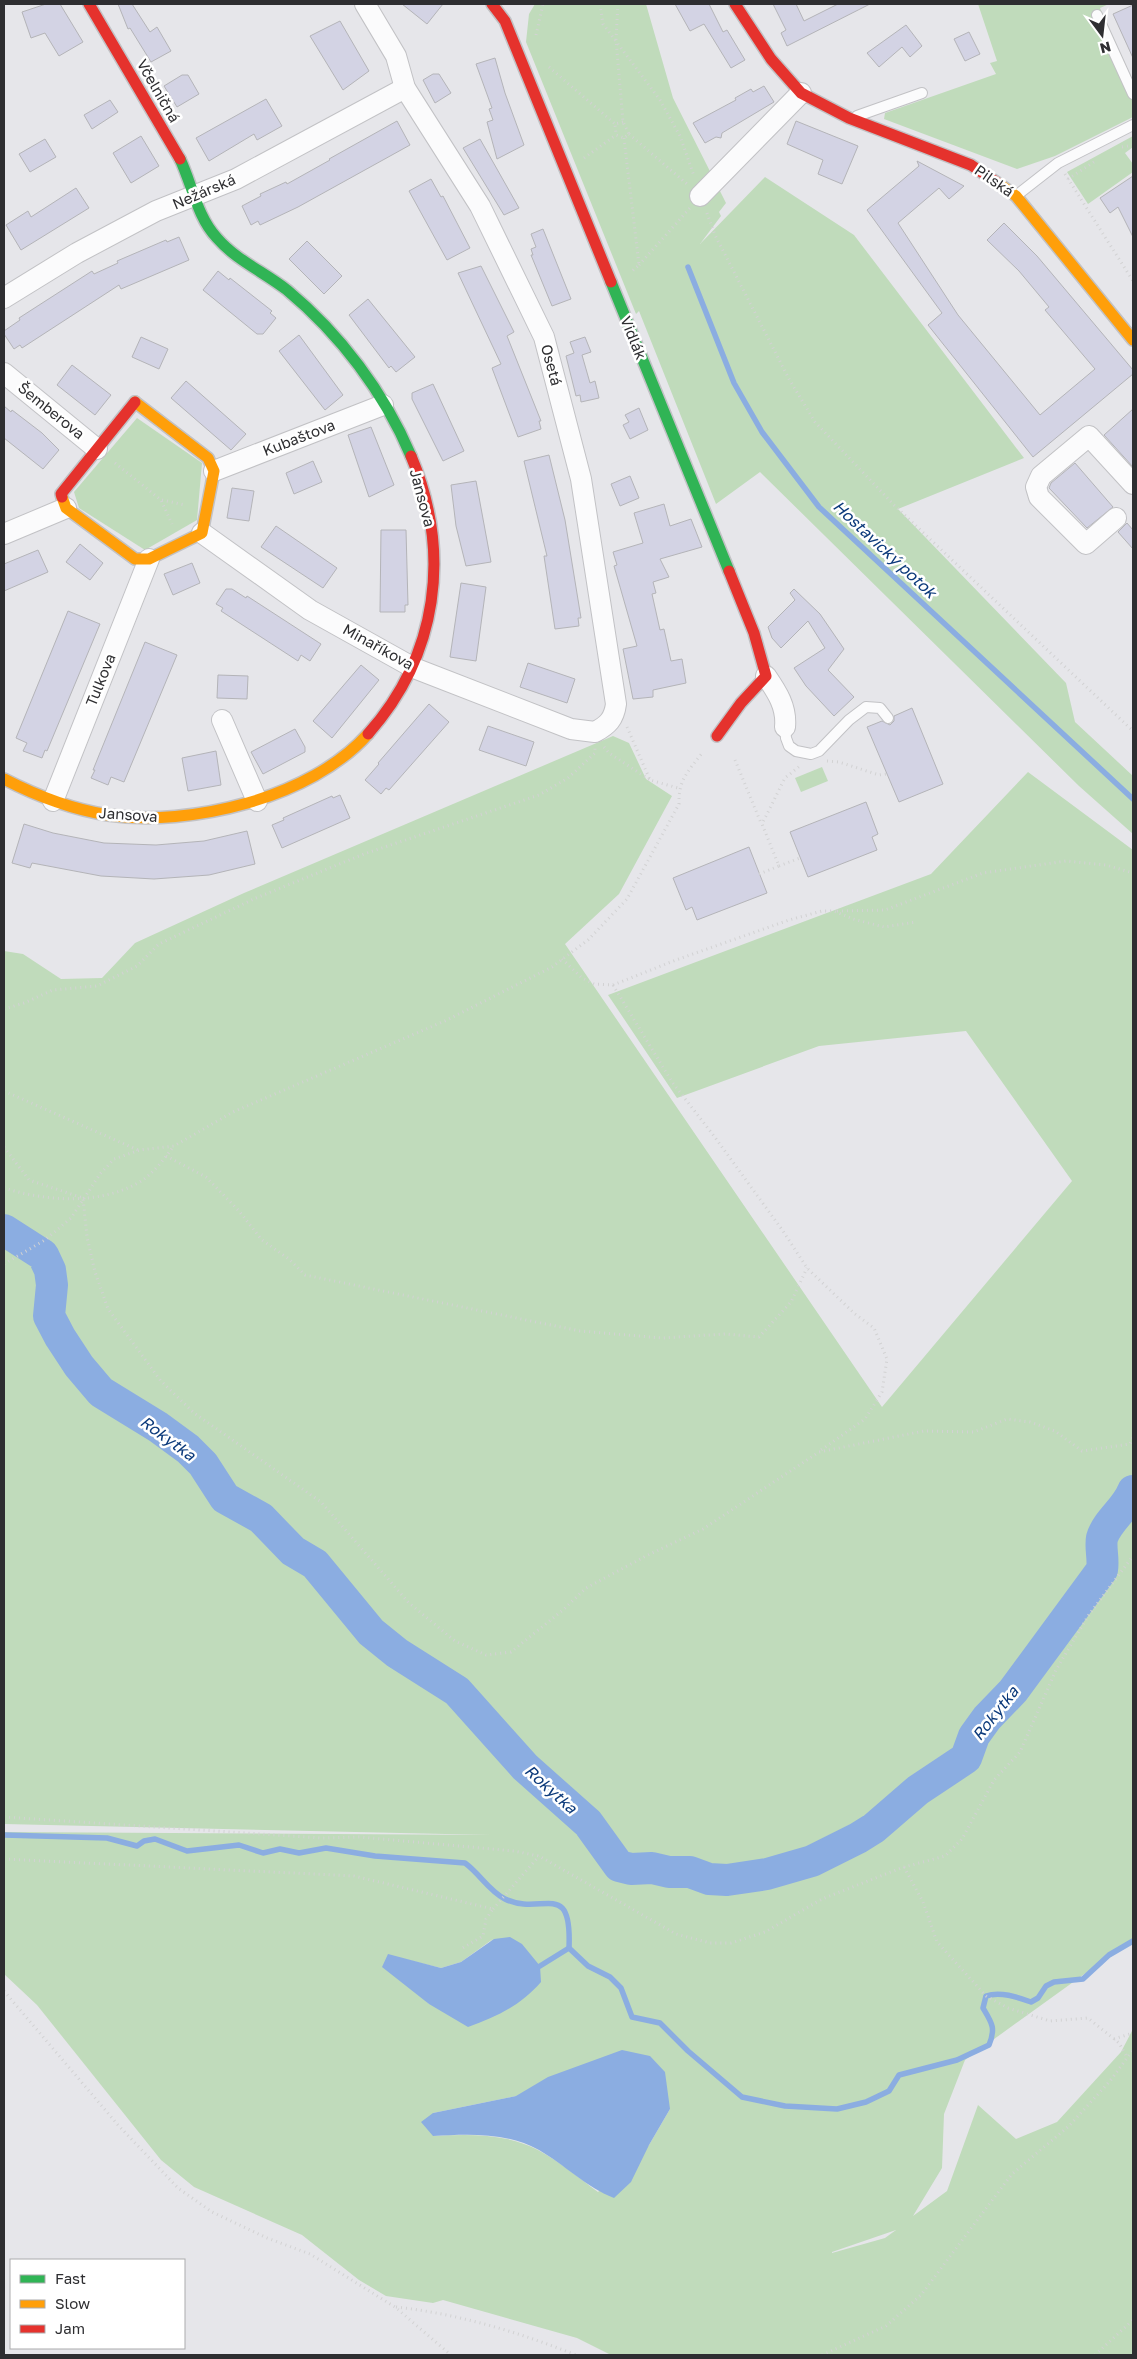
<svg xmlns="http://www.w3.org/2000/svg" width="1137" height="2359" font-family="'Golos Text',sans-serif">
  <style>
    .green { fill: #c0dbbb; fill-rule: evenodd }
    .water { fill: #8bade1 }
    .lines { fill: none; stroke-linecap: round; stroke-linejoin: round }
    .stream { stroke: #8bade1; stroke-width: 5.5 }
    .river { stroke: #8bade1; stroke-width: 32 }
    .building { fill: #d3d3e4; stroke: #b4b4b8 }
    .lane-casing { stroke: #c2c2c5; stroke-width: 12 }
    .street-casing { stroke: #c2c2c5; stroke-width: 22 }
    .fast-casing { stroke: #c2c2c5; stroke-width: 14 }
    .slow-casing { stroke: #c2c2c5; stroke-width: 14 }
    .jam-casing { stroke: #c2c2c5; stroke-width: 14 }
    .path { stroke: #d2d2d3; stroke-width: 3; stroke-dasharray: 1 4; stroke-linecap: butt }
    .lane { stroke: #fbfbfc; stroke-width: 10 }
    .street { stroke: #fbfbfc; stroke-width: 20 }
    .fast { stroke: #30b455; stroke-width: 11 }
    .slow { stroke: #ff9f0a; stroke-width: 11 }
    .jam { stroke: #e5322d; stroke-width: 11 }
    .labels { text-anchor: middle; stroke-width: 5; stroke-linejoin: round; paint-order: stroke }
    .street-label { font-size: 15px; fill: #2e2e31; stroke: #fff }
    .water-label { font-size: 16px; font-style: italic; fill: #0c3a7b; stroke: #fff }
  </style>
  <rect width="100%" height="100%" fill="#e6e6ea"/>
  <!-- green -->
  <g class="green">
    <path d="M535 4H646L673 98 726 203 719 212 721 216 700 244 765 177 854 235 1024 458 898 509 1066 683 1075 722 1133 776V834L1079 786 760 472 716 504 639 311 636 314 526 42 529 14Z"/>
    <path d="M978 4H1109L1100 8 1133 81V117L1055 156 1017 169 884 119 885 113 996 74 990 63 997 61Z"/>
    <path d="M1133 136V147L1125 153 1133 164V172L1088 204 1067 172Z"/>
    <path d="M137 418 202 463 197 520 145 550 79 508 74 492Z"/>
    <path d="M613 736 629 743 646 779 672 796 619 894 565 944 882 1407 1072 1181 966 1031 819 1046 677 1098 608 995 931 874 1028 772 1133 850V1939L965 2060 944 2114 942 2168 913 2216 947 2191 978 2105 1016 2139 1057 2122 1121 2052 1133 2029V2355H611L577 2338 443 2300 433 2303 386 2296 359 2280 302 2235 194 2187 161 2160 37 2005 4 1974V1832L491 1835 4 1824V951L23 954 61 979 102 978 135 943 244 893ZM493 1939 429 2004 388 1955 441 1968 461 1962ZM516 2096 670 2109 649 2145 598 2192C579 2178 559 2161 538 2150 506 2133 468 2134 433 2136V2113ZM896 2230 885 2238 832 2253V2252Z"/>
    <path d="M822 767 828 781 801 792 795 778Z"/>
  </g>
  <!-- water -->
  <g class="water">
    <path d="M510 1937 522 1944 540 1966 541 1982C521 2005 497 2017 468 2027L429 2004 382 1967 388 1954 441 1968 461 1962 494 1939Z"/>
    <path d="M622 2050 650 2056 665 2072 670 2109 649 2145 631 2182 614 2198C586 2187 565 2165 539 2150 507 2132 468 2134 433 2136L421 2122 433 2113 516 2096 548 2077Z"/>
  </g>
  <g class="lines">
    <!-- stream -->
    <g class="stream">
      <path d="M688 267 734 383 762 432 819 507 1133 799"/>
      <path d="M4 1835 107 1838 137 1846 144 1841 155 1839 187 1851 239 1845 263 1853 280 1849 299 1853 326 1848 375 1856 465 1863C480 1874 489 1891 505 1899 542 1917 572 1877 569 1948L540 1966"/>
      <path d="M569 1948 588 1966 610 1977 621 1988 632 2017 660 2023 688 2051 742 2097 785 2106 837 2109 866 2102 889 2091 899 2075 957 2060 989 2045C996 2028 992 2023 983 2008L986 1996C1000 1991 1017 1997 1031 2002L1038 1998 1046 1986 1054 1982 1083 1979 1109 1955 1133 1941"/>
    </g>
    <!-- river -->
    <path class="river" d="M4 1230 43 1255 50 1270 52 1285 49 1316 60 1337 79 1366 101 1392 158 1427 188 1449 203 1464 225 1498 261 1518 293 1551 315 1564 371 1632 397 1653 457 1691 525 1767 588 1823 619 1866 631 1869 652 1868 669 1872H690L709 1879 727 1880 767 1874 812 1861 858 1838 874 1828 918 1790 966 1758 974 1736 987 1718 1013 1691 1102 1570C1104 1559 1100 1548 1102 1538 1107 1521 1126 1509 1133 1491"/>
  </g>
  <!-- building -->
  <g class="building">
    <path d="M46 4H60L83 42 59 56 45 33 31 38 22 12Z"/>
    <path d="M118 4H132L150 32 157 27 171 51 151 62 130 28 128 29Z"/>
    <path d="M402 4H443L427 24Z"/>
    <path d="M675 4H709L723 32 727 30 745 60 731 68 704 24 690 31Z"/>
    <path d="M773 4H796L804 21 838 4H870L787 46 781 33 786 30Z"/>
    <path d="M1133 5V58L1113 14Z"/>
    <path d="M340 21 369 71 343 90 310 36Z"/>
    <path d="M906 25 922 46 910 57 902 47 879 67 867 53Z"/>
    <path d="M969 32 980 54 965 61 954 39Z"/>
    <path d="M495 58 505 93 524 145 497 159 487 122 493 120 489 109 492 108 476 64Z"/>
    <path d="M433 74H439L451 93 435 103 423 80Z"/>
    <path d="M182 75H188L199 94 177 107 164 86Z"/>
    <path d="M764 86 774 102 722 133 721 138 716 137 705 143 693 123 736 100 735 98 751 89 753 92Z"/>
    <path d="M266 99 282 126 257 140 254 134 209 161 196 138Z"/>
    <path d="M110 100 118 112 92 129 84 115Z"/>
    <path d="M397 121 410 145 298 207 260 225 258 221 251 225 242 206 261 196 260 194 286 182 287 184 330 160 329 159Z"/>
    <path d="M796 121 858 146 842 184 818 174 823 160 787 144Z"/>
    <path d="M141 136 159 166 131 183 113 153Z"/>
    <path d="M45 139 56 157 30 172 19 154Z"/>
    <path d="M480 139 519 208 504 215 463 148Z"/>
    <path d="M917 161 964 186 949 199 939 188 898 223 958 315 1040 415 1095 369 1045 310 1049 307 1019 271 987 240 1004 223 1037 256 1133 370V374L1033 457 928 325 942 313 867 210 919 166Z"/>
    <path d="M1133 176V237L1118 207 1110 213 1100 198Z"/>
    <path d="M431 179 441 197 443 196 470 248 447 260 409 191Z"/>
    <path d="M76 188 89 208 21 250 6 225 28 211 31 217Z"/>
    <path d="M543 229 571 299 552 306 531 255H533L531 249 536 247 531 234Z"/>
    <path d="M179 237 189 260 121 289 119 285 22 348 20 345 14 349 4 334V331L20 320 19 318 92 271 94 274 118 263 117 261 166 240 167 242Z"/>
    <path d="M307 241 342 276 324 294 289 259Z"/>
    <path d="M481 266 514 332 507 336 541 421H539L541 429 518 437 492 368 501 364 458 273Z"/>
    <path d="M218 271 229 280 230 278 272 311 270 313 276 318 263 334H257L203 290Z"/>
    <path d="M368 299 415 357 396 372 391 366 389 368 349 315Z"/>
    <path d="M299 335 343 395 325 410 279 351Z"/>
    <path d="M141 337 168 349 159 369 132 357Z"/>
    <path d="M585 337 591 352 582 355 590 383 595 381 599 398 581 402 580 395 576 396 566 356 574 353 570 342Z"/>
    <path d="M72 365 111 395 95 415 57 385Z"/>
    <path d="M186 381 246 434 231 450 171 398Z"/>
    <path d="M433 384 464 451 443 461 412 399V393Z"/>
    <path d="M4 406 11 412 12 410 42 433 59 450 43 469 4 438Z"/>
    <path d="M639 408 648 430 630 439 623 425 629 422 625 415Z"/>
    <path d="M1133 409V467L1104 435Z"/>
    <path d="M371 427 394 485 369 497 348 435Z"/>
    <path d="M549 455 565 520 581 618H578L579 626 555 629 544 556H547L524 461Z"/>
    <path d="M313 461 322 482 294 494 286 473Z"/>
    <path d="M1075 463 1113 507 1087 528 1049 488 1051 483Z"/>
    <path d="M630 476 639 498 620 506 611 484Z"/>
    <path d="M476 481 491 562 466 566 456 526 451 485Z"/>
    <path d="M232 488 254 491 249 521 227 518Z"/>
    <path d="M664 504 670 526 691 519 702 547 660 559 669 577 653 582 656 593 652 594 660 630 664 629 671 661 682 659 686 683 653 690V697L633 699 623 649 637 646 614 566 617 565 613 552 643 543 634 513Z"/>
    <path d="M1127 523 1133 530V549L1118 532Z"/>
    <path d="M276 526 337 568 323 588 261 547Z"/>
    <path d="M381 530H406L408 605H405V612H380Z"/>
    <path d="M80 544 103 563 90 580 66 562Z"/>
    <path d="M38 550 48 572 4 591V564Z"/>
    <path d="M192 563 200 583 173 595 164 574Z"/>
    <path d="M461 583 486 587 476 661 450 657Z"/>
    <path d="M226 589H232L246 598 247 596 321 644 310 661 301 655 298 661 221 611 223 608 216 604Z"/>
    <path d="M794 589 820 614 844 649 828 670 854 697 834 716 806 686 794 668 825 648 808 621 781 648 772 638 768 627 795 600 790 593Z"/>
    <path d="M68 611 100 624 47 751 45 750 42 758 23 751 27 743 16 738Z"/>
    <path d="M145 642 177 655 124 782 111 777 108 785 91 778 95 770H93Z"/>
    <path d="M528 663 575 679 567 703 520 687Z"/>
    <path d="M361 665 379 680 332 738 313 721Z"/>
    <path d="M218 675 248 676 247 699 217 698Z"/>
    <path d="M429 704 449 722 389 790 386 788 381 794 365 780 379 764 378 763Z"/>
    <path d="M912 708 943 784 899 802 867 727 882 721 890 725 894 721V716Z"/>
    <path d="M488 726 534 742 526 766 479 750Z"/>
    <path d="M295 729 305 747V752L263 774 251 752Z"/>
    <path d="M216 751 221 785 188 791 182 758Z"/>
    <path d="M340 795 350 818 282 848 272 825 284 820 283 818 332 796 333 798Z"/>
    <path d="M866 802 878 834 872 837 877 850 808 877 790 832Z"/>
    <path d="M24 824 53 833 104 843 156 845 204 841 247 831 255 864 209 875 154 879 101 876 32 863 30 868 12 863Z"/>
    <path d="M749 847 767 893 697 920 692 907 686 910 673 878Z"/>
  </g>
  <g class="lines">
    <defs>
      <g id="lane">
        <path d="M1097 15 1133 94"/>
        <path d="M857 116 922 93"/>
        <path d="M1017 195 1058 163 1133 125"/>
        <path d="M785 727 786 738 789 746 796 751 811 754 819 751 849 720 866 707 880 708 888 718"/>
      </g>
      <g id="street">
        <path d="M700 196 801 93"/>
        <path d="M4 298 77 253 156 211 236 179 405 88"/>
        <path d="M4 373 97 449"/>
        <path d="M214 471 383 405"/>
        <path d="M1116 518 1086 544 1039 497 1036 487 1041 476 1089 436 1133 484"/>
        <path d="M202 533 310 610 414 668 571 729 595 732C608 725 614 719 616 704L581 479 544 337 480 206 405 88 396 56 365 4"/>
        <path d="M4 534 66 508"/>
        <path d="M766 676C777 692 787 707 785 727"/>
        <path d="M222 720 257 801"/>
        <path d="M53 801 149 559"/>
      </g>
      <g id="fast">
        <path d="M180 159C192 184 197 217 217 238 236 260 264 272 287 290 340 334 384 392 411 456"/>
        <path d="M611 282 729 571"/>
      </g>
      <g id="slow">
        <path d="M999 184 1016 196 1133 340"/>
        <path d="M62 497 66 508 135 559H149L202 533 214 471 208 458 135 402"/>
        <path d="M4 779C37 796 70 809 108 815 190 827 311 798 368 734"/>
      </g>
      <g id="jam">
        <path d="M89 4 180 159"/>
        <path d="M492 4 505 21 611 282"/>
        <path d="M735 4 771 59 801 93 849 118 971 165 999 184"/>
        <path d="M62 497 61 494 135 402"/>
        <path d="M368 734C438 655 452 553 411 456"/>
        <path d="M717 736 741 703 766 676 754 633 729 571"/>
      </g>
    </defs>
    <!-- lane casing -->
    <use href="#lane" class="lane-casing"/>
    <!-- street casing -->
    <use href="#street" class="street-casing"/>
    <!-- fast casing -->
    <use href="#fast" class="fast-casing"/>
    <!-- slow casing -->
    <use href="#slow" class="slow-casing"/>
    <!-- jam casing -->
    <use href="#jam" class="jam-casing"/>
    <!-- path -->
    <g class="path">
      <path d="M600 4 603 24 660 100 680 136 694 176"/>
      <path d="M618 4 616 39 623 122 629 134 624 138 616 135 615 124 623 122"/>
      <path d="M536 35 543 4"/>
      <path d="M549 67 615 124"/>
      <path d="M629 134 687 184"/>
      <path d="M624 138 639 265 630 273"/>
      <path d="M1122 147 1133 145"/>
      <path d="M584 158 616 135"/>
      <path d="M1065 174 1133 281"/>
      <path d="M1068 179 1094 162"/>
      <path d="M707 213 715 235 789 379 815 422 894 505 1133 731"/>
      <path d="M639 265 690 208"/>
      <path d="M115 463 161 500 172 524"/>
      <path d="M162 500 185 505"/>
      <path d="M627 727 650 780 678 788"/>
      <path d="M604 747 609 753 650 780"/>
      <path d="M735 760 761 823"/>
      <path d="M827 761 839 762 879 775 886 774"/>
      <path d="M779 866 800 858"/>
      <path d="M759 874 779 866 762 824 785 778 801 765"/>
      <path d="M837 911 885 910 983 873 1066 861 1106 865 1133 873"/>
      <path d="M562 959 582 978 594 984 613 985 676 960 789 920 822 911H834L853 919 884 927 916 922"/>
      <path d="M613 985 672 1082 714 1136 783 1231 807 1268 855 1314 874 1328 887 1359 882 1392 865 1419 821 1450"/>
      <path d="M4 1009 24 1003 53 990 97 986 137 966 159 944 256 898 364 854 539 795 568 778 595 753V748"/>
      <path d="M4 1091 138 1150"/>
      <path d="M4 1147 29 1180 83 1198 87 1237 95 1272 108 1309 161 1381 194 1413 321 1502 409 1603 455 1641 486 1655 511 1652 563 1610 586 1588 646 1556 703 1529 819 1452 924 1431 974 1432 1007 1419 1030 1422 1055 1431 1082 1451 1130 1444 1133 1437"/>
      <path d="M166 1156 206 1177 239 1211 262 1240 289 1259 305 1275 580 1331 662 1338 725 1334 759 1337 791 1302 807 1268"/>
      <path d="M4 1188C45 1201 97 1205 136 1184 152 1176 163 1160 174 1146"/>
      <path d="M4 1264 45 1240 71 1218 100 1174 114 1159 140 1150 174 1146 233 1112 447 1020 552 967 588 940 627 899 679 804C678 780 689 770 703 752"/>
      <path d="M4 1817 321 1838 360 1837 514 1851 539 1856 676 1934 710 1943H731L765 1932 822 1899 901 1868 945 1856 962 1839 994 1780 1020 1752 1056 1670 1088 1616 1133 1556"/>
      <path d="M4 1859 354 1876 493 1909 486 1919 483 1936 461 1949"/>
      <path d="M904 1867 923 1902 937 1942 986 1996 1008 2008 1050 2021 1088 2018 1119 2043 1127 2057"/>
      <path d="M493 1909 539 1856"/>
      <path d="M4 1991 118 2125 178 2188 212 2212 267 2238 310 2254 395 2307 451 2355"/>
      <path d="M1114 2039 1133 2033"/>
      <path d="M396 2307C459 2314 518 2332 576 2355"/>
      <path d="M822 2355 886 2326 921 2295 1012 2174 1069 2126 1110 2081 1133 2050"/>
      <path d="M1095 2355 1133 2320"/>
    </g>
    <!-- lane -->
    <use href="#lane" class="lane"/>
    <!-- street -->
    <use href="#street" class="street"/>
    <!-- fast -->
    <use href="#fast" class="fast"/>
    <!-- slow -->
    <use href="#slow" class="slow"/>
    <!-- jam -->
    <use href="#jam" class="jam"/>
  </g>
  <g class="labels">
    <!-- street labels -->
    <g class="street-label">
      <text transform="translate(158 91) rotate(60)" y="5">Včelničná</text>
      <text transform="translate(994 181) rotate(35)" y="5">Pilská</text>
      <text transform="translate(204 192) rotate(-23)" y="5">Nežárská</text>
      <text transform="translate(633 338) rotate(68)" y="5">Vidlák</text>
      <text transform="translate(551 365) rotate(75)" y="5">Osetá</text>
      <text transform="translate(51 411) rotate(39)" y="5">Šemberova</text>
      <text transform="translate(299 438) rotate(-21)" y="5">Kubaštova</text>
      <text transform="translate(422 498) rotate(75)" y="5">Jansova</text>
      <text transform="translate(378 647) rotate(29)" y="5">Minaříkova</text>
      <text transform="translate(101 680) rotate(-68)" y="5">Tulkova</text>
      <text transform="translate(128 815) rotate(4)" y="5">Jansova</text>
    </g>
    <!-- water labels -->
    <g class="water-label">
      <text transform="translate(885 549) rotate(43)" y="6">Hostavický potok</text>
      <text transform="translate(168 1438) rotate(36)" y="6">Rokytka</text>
      <text transform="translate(995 1713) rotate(-52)" y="6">Rokytka</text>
      <text transform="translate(551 1789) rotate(42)" y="6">Rokytka</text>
    </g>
  </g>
  <!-- border -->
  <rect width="1137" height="2359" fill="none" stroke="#2e2e31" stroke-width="10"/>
  <!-- legend -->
  <rect x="10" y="2259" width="175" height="90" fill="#ffffff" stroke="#ababad"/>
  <rect x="20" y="2275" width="25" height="8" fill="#30b455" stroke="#ababad"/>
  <text x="55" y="2284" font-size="15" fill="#2e2e31">Fast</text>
  <rect x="20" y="2300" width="25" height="8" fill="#ff9f0a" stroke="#ababad"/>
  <text x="55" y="2309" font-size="15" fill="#2e2e31">Slow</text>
  <rect x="20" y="2325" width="25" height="8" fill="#e5322d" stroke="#ababad"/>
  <text x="55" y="2334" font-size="15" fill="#2e2e31">Jam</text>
  <!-- north arrow -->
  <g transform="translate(1102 35) rotate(165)" stroke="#ffffff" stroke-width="4" paint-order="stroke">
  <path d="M0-4L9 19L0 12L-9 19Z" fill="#2e2e31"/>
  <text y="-8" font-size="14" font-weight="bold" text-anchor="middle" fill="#2e2e31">N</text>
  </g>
</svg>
